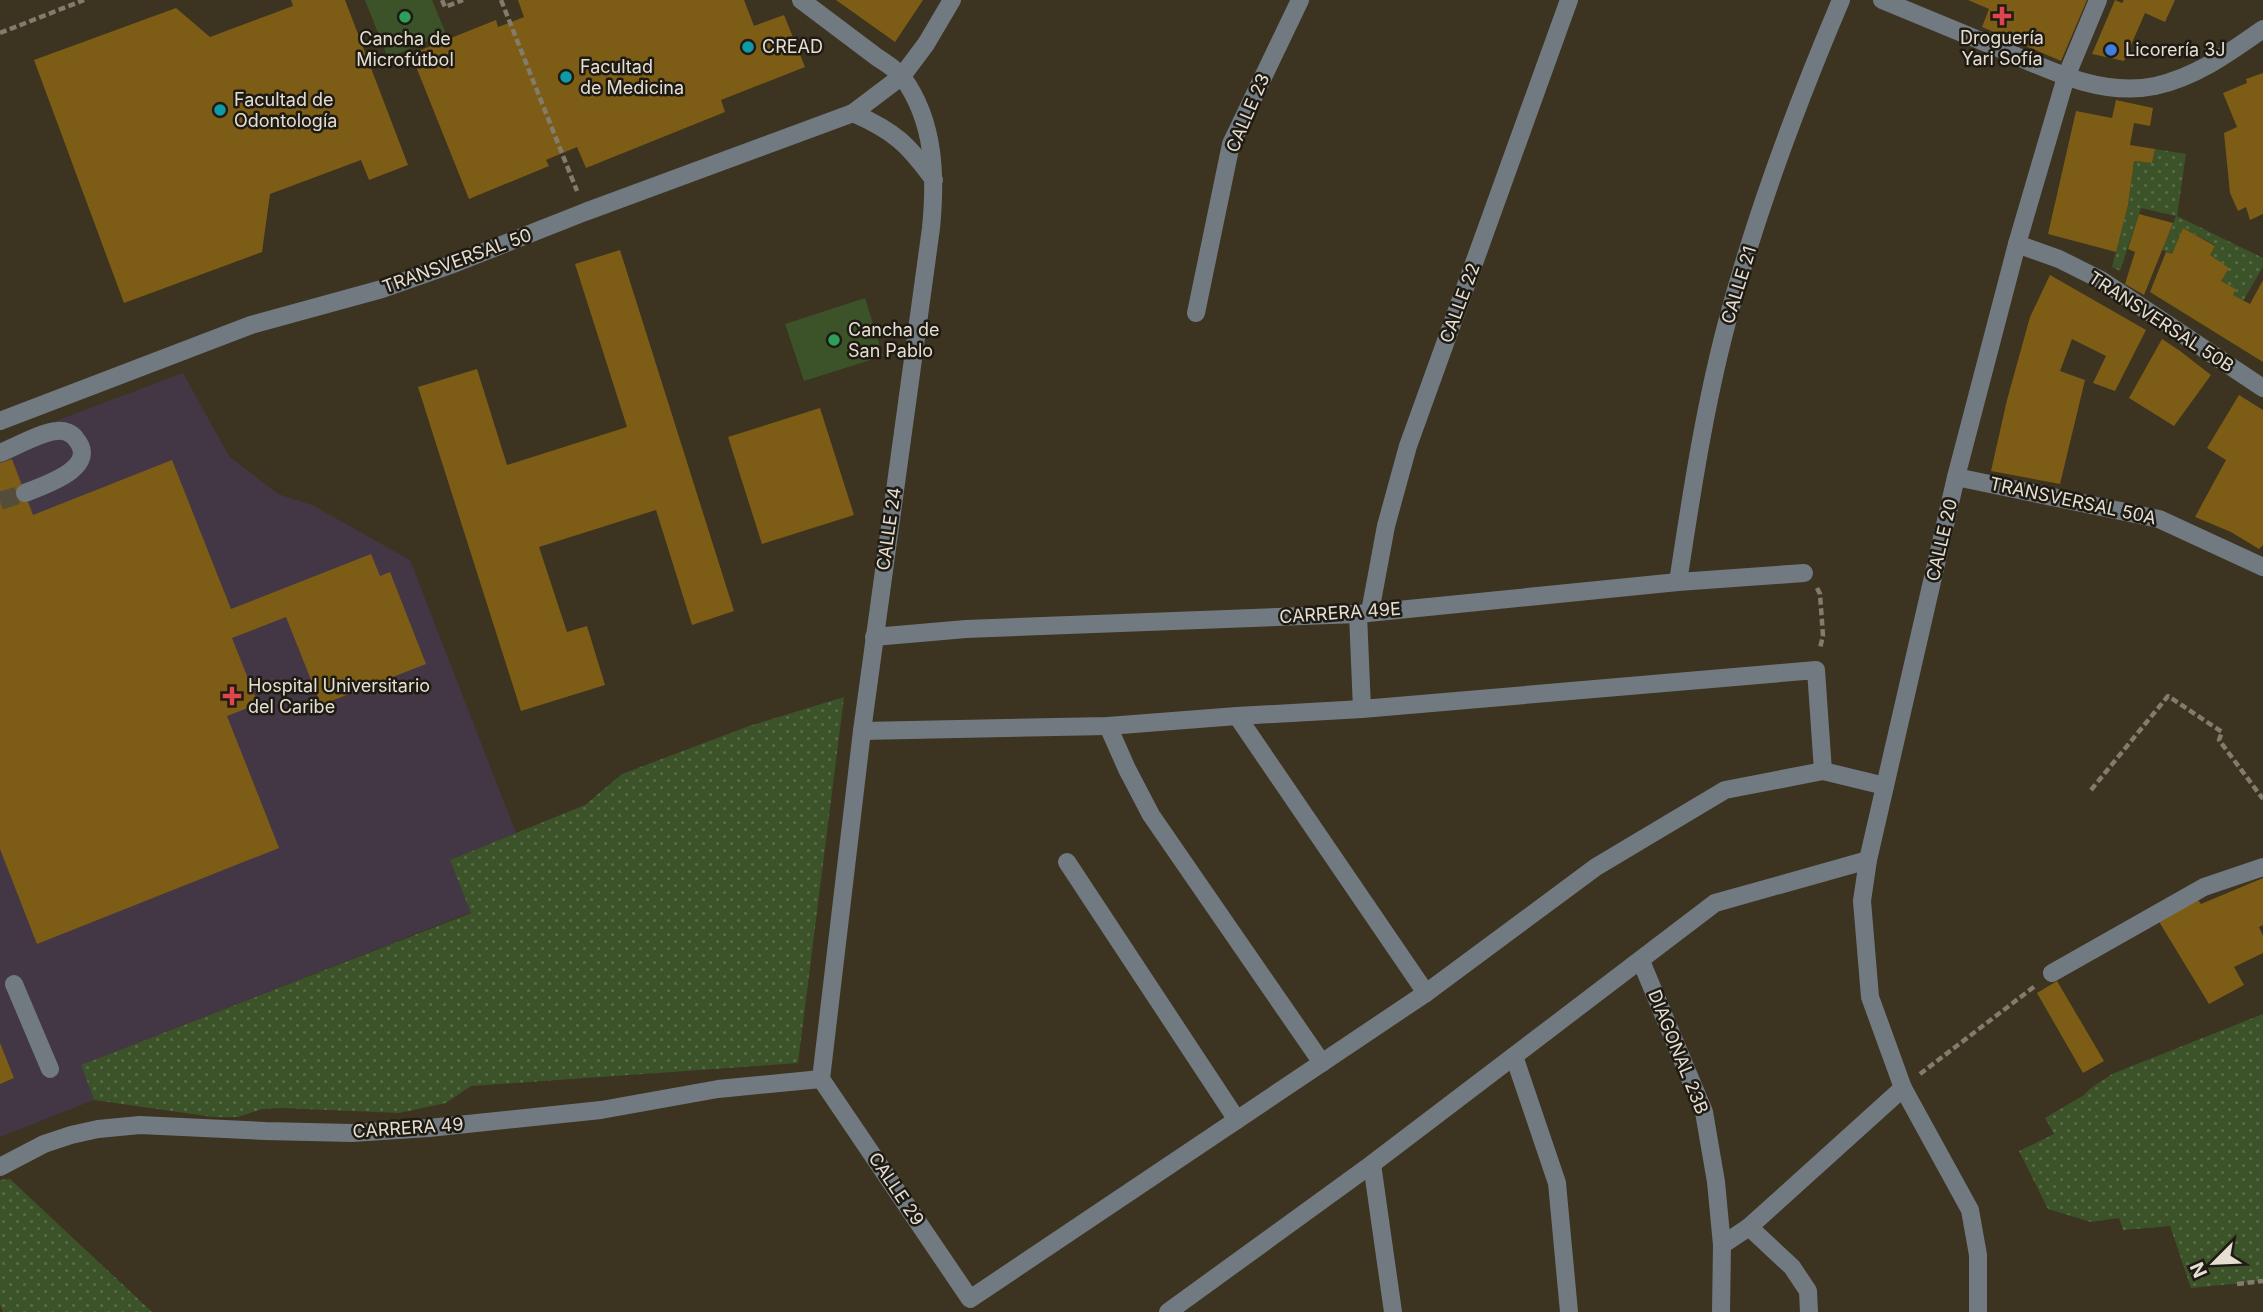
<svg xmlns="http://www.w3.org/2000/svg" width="2263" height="1312" font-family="Inter,sans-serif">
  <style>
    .medical { fill: #433745 }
    .grass { fill: url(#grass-dots) }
    .pitch { fill: #3c5329 }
    .building { fill: #7d5d15 }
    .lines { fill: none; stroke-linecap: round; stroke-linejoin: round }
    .minor-tunnel { stroke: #554d3b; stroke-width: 18; stroke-dasharray: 18 9; stroke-linecap: butt }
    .path { stroke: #837b6c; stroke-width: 4.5; stroke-dasharray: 7 3.5; stroke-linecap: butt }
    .minor { stroke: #717a81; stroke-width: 18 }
    .health-dot { fill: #e0444e; stroke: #1f1b13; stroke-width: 2.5 }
    .leisure-dot { fill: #2e9e5b; stroke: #1f1b13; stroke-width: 2.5 }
    .culture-dot { fill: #0f9aa8; stroke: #1f1b13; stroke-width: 2.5 }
    .shop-dot { fill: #3f7fe0; stroke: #1f1b13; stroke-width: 2.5 }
    .labels { text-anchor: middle; stroke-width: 5; stroke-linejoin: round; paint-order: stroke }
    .poi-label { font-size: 18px; fill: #e4ded3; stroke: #1f1b13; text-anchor: start }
    .street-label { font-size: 18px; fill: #e4ded3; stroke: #1f1b13 }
  </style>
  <defs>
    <pattern id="grass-dots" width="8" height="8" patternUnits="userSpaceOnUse" patternTransform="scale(1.75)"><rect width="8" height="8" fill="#3c5329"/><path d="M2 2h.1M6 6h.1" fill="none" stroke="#586b47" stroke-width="1.8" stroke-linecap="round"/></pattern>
  </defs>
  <rect width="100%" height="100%" fill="#3c3320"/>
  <!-- medical -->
  <path class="medical" d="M183 373 229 456 278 494 312 505 410 560 516 833 450 860 471 912 81 1065 94 1100 0 1137V442Z"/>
  <!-- grass -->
  <g class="grass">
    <path d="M2155 149 2186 154 2177 216 2263 258V267L2243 301 2233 295 2236 289 2221 281 2229 268 2210 255 2215 245 2183 228 2172 254 2162 250 2176 216 2141 208 2120 271 2112 267 2128 205 2134 161 2152 163Z"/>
    <path d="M844 697 798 1063 471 1086 446 1103 399 1113 282 1108 262 1109 238 1117H213L94 1100 81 1065 471 913 450 860 585 805 622 774 749 726Z"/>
    <path d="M2263 1014V1281L2191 1288 2170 1226 2123 1230 2119 1218 2091 1222 2048 1209 2019 1151 2054 1134 2045 1118 2084 1095 2091 1088 2112 1074Z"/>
    <path d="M10 1179 152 1312H3L0 1305V1180Z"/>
  </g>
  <!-- pitch -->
  <g class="pitch">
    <path d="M365 0H432L446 34 388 58Z"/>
    <path d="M865 298 883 356 804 381 785 324Z"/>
  </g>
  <!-- building -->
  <g class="building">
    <path d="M291 0H345L408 165 369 180 361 160 270 194 262 252 124 303 34 60 176 8 210 37 293 6Z"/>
    <path d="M518 0H744L754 26 784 15 805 67 721 100 725 112 586 168 577 147 546 160 549 166 469 199 411 54 496 20 498 27 524 17Z"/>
    <path d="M836 0H923L895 42Z"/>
    <path d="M1968 0H2087L2061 61 1982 27 1989 9Z"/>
    <path d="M2115 0 2122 3 2124 0H2175L2165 22 2145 13 2124 61 2092 54Z"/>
    <path d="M2263 73V214L2250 220 2246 207 2238 211 2230 193 2224 133 2237 127 2223 93 2247 83 2246 79Z"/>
    <path d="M2116 100 2153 108 2150 126 2134 123 2130 145 2155 149 2152 163 2134 161 2128 205 2116 252 2048 234 2076 111 2112 118Z"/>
    <path d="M2139 214 2173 223 2144 295 2125 284 2135 252 2128 249Z"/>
    <path d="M2183 228 2215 246 2210 255 2229 268 2221 281 2236 289 2233 295 2250 304 2263 280V362L2150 292 2166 252 2172 254Z"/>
    <path d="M620 250 734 611 692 625 656 510 539 547 567 632 587 626 605 685 521 711 418 387 477 369 507 465 627 427 575 264Z"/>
    <path d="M2050 275 2146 330 2115 391 2093 383 2106 356 2072 339 2060 371 2085 380 2060 484 1991 471 2007 400 2030 317Z"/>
    <path d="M2162 339 2180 351 2211 375 2174 426 2129 398Z"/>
    <path d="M2239 395 2263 410V545L2259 549 2231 532 2195 517 2226 460 2207 448Z"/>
    <path d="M820 408 854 515 762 544 728 437Z"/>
    <path d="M12 459 33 515 172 460 231 609 371 554 380 576 390 572 426 664 321 705 286 617 232 638 258 704 227 716 279 848 37 944 0 849V463Z"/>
    <path d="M2263 878V925L2259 927 2263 936V953L2234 967 2244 985 2209 1004 2158 920 2198 900 2201 904Z"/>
    <path d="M2057 981 2104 1061 2083 1073 2037 993Z"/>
    <path d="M0 1043 14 1078 0 1084Z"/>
  </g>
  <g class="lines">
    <!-- minor-tunnel -->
    <path class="minor-tunnel" d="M0 501 25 493"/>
    <!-- path -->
    <g class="path">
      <path d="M442 0 445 7 463 0"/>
      <path d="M501 0 577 191"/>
      <path d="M0 33 84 0"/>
      <path d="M1817 588 1820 594 1823 636 1820 648"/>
      <path d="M2091 790 2168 696 2222 732 2219 740 2263 799"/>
      <path d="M1920 1074 2035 986"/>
      <path d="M2237 1284 2263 1281"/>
    </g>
    <!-- minor -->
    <g class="minor">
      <path d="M801 0C825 18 850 37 874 55 883 62 897 69 903 78 935 122 936 177 931 228L862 731 821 1079"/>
      <path d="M1882 0C1918 15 1954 30 1991 45 2041 66 2098 98 2155 86 2196 77 2229 53 2263 29"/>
      <path d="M853 113C894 131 908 144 934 180"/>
      <path d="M2017 244 2059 259 2101 280 2263 388"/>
      <path d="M1196 313 1231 144 1300 0"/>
      <path d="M0 421 251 325 382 289 456 263 585 212 853 113 902 76 926 44 952 0"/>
      <path d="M0 453C15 447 41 432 57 431 64 430 72 433 76 439 100 468 44 485 25 493"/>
      <path d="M1956 477 2159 519 2263 567"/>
      <path d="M1678 582C1691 497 1704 410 1726 326 1755 215 1796 106 1841 0"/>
      <path d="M1370 612 1386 526 1408 446 1569 0"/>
      <path d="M1358 614 1362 709"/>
      <path d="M874 637 966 629 1358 614 1678 582 1804 573"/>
      <path d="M1237 716 1426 993"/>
      <path d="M1108 726 1127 769 1151 815 1322 1063"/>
      <path d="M862 731 1108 726 1237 716 1362 709 1816 670 1823 771"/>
      <path d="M1067 862 1237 1120"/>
      <path d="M1641 961 1704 1112 1716 1182 1722 1245 1721 1312"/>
      <path d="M2052 973 2204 887 2263 867"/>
      <path d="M14 984 50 1069"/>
      <path d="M1514 1056 1557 1183 1569 1312"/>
      <path d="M821 1079 970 1299 1426 993 1596 867 1725 790 1823 771 1885 786"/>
      <path d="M1372 1164 1393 1312"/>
      <path d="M0 1167 44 1144 71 1135 98 1129 140 1125 265 1131 352 1133 429 1128 601 1110 718 1089 821 1079"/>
      <path d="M1749 1227 1792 1267 1808 1291 1809 1312"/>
      <path d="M1722 1245 1749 1227 1903 1088"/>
      <path d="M1168 1312 1372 1164 1715 903 1868 860"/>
      <path d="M1978 1312V1255L1970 1210 1903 1088 1870 997 1862 901 1868 860 1956 477 2017 244 2066 77 2098 0"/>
    </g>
  </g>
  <!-- markers -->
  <g class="health-dot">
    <path d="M1998.5 5.5h7v7h7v7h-7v7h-7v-7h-7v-7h7z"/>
    <path d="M228.5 685.5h7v7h7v7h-7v7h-7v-7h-7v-7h7z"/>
  </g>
  <g class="leisure-dot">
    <circle cx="405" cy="17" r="7"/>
    <circle cx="834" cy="340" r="7"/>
  </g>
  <g class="culture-dot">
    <circle cx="748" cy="47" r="7"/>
    <circle cx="566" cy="77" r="7"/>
    <circle cx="220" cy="110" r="7"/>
  </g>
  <circle class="shop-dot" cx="2111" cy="50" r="7"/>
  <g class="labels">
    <!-- poi labels -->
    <g class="poi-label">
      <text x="2002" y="44" text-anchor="middle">Droguería<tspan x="2002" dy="21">Yari Sofía</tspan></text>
      <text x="405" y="45" text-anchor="middle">Cancha de<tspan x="405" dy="21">Microfútbol</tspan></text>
      <text x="762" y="53">CREAD</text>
      <text x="2125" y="56">Licorería 3J</text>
      <text x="580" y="73">Facultad<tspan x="580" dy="21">de Medicina</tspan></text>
      <text x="234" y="106">Facultad de<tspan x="234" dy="21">Odontología</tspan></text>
      <text x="848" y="336">Cancha de<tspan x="848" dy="21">San Pablo</tspan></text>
      <text x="248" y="692">Hospital Universitario<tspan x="248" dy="21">del Caribe</tspan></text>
    </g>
    <!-- street labels -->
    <g class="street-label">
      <text transform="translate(1248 113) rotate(-67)" y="6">CALLE 23</text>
      <text transform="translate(457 261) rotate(-20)" y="6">TRANSVERSAL 50</text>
      <text transform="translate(1739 285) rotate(-73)" y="6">CALLE 21</text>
      <text transform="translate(1460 303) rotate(-70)" y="6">CALLE 22</text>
      <text transform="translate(2161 322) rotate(33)" y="6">TRANSVERSAL 50B</text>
      <text transform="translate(2073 501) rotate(12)" y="6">TRANSVERSAL 50A</text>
      <text transform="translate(889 529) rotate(-82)" y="6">CALLE 24</text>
      <text transform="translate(1942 540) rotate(-77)" y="6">CALLE 20</text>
      <text transform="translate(1340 613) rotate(-4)" y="6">CARRERA 49E</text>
      <text transform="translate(1678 1052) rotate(68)" y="6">DIAGONAL 23B</text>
      <text transform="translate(408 1128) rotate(-4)" y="6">CARRERA 49</text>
      <text transform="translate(896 1189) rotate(56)" y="6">CALLE 29</text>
    </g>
  </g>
  <!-- north arrow -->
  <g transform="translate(2214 1263) rotate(246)" stroke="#1f1b13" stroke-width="5" paint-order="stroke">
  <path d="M0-5L12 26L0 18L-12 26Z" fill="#e4ded3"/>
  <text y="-10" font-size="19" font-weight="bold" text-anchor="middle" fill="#e4ded3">N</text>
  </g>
</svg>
